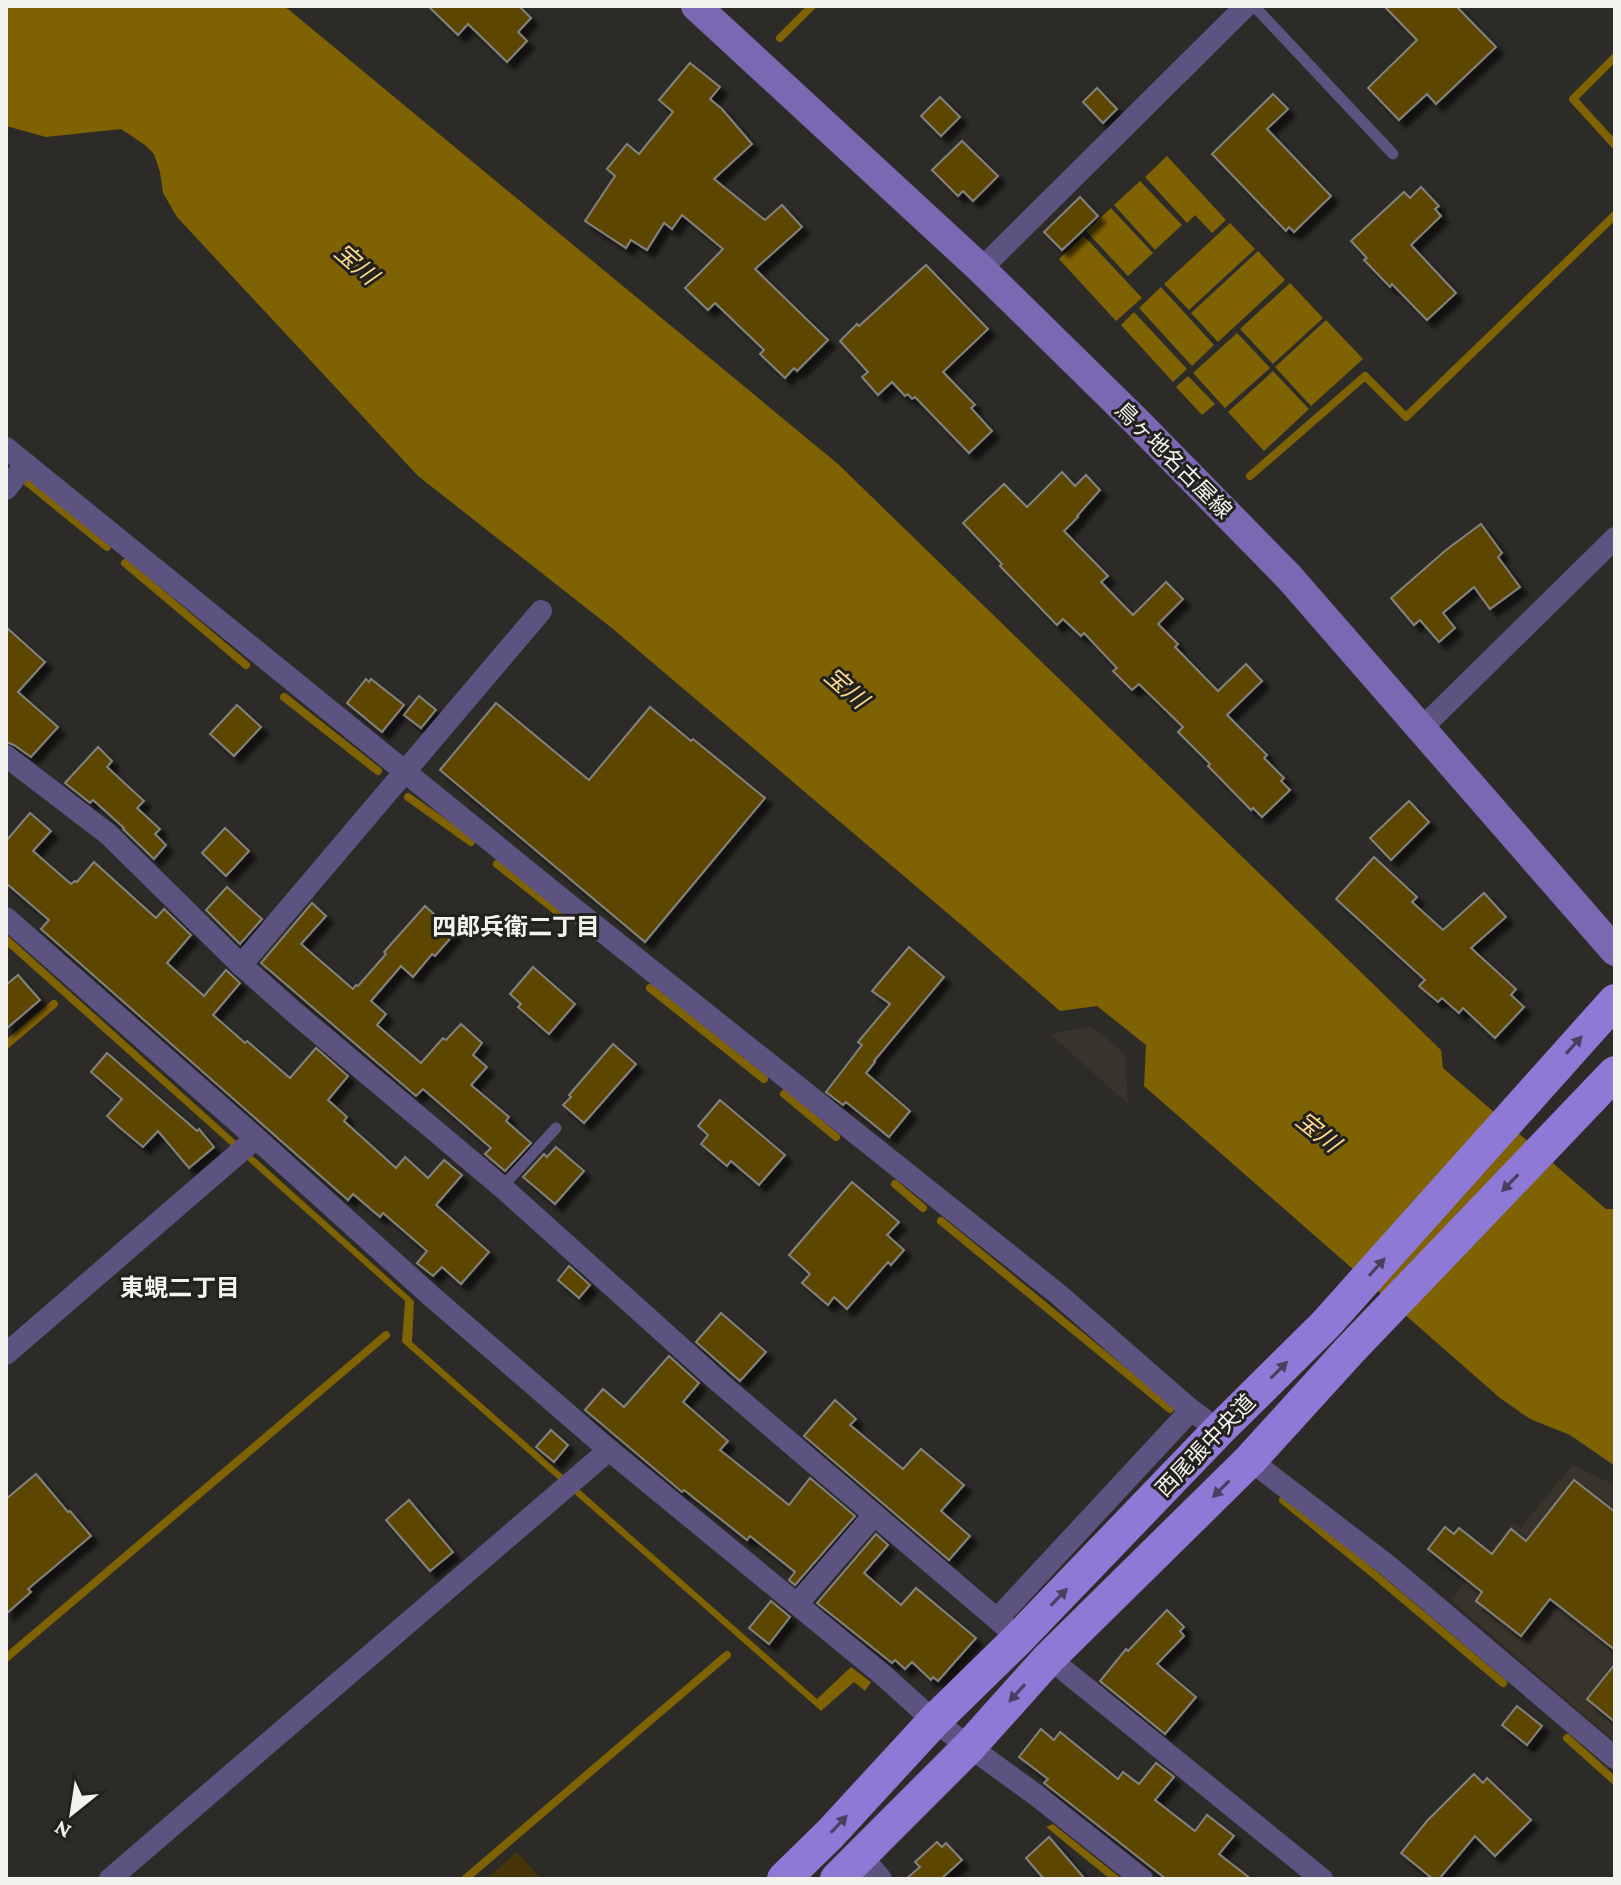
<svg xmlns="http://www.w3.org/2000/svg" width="1621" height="1885" font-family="'Crimson Pro','Noto Sans JP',serif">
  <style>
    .built { fill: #38342c }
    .green { fill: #453509 }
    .water { fill: #7f6202 }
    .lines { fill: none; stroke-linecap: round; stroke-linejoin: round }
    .stream { stroke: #7f6202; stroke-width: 8 }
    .building { fill: #5d4702; stroke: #83827e; stroke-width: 2; filter: url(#shadow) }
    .lane { stroke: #5d5381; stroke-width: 11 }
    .street { stroke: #5d5381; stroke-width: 22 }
    .secondary { stroke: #7969b2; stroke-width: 30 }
    .primary { stroke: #8e79d7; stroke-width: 34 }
    .oneway { fill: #48405f }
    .labels { text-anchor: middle; stroke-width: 6; stroke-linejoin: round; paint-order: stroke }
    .street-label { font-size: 22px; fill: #f3f2ef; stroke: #22211e }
    .water-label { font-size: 24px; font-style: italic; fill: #fddb8a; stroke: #22211e }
    .neighbourhood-label { font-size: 24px; font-weight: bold; fill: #f3f2ef; stroke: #22211e }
  </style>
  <defs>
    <filter id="shadow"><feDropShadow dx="7" dy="7" stdDeviation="2" flood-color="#0009"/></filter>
  </defs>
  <rect width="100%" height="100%" fill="#2c2b28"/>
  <!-- built -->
  <g class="built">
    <path d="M1091 1026 1125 1054 1128 1104 1050 1034Z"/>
    <path d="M1572 1465 1615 1485V1742L1451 1600 1513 1523 1521 1528Z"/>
  </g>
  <!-- green -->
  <path class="green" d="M517 1852 541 1879H486Z"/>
  <!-- water -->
  <g class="water">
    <path d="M6 6H282L288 9 838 464 1441 1050 1443 1068 1606 1209H1615V1466L1570 1435 1530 1419 1500 1398 1144 1086 1146 1045 1097 1006 1060 1011 965 928 613 629 418 476 177 217 163 193 160 172 154 154 145 145 121 129 46 137 6 126Z"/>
    <path d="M1167 156 1226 220 1212 233 1195 215 1187 223 1145 177Z"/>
    <path d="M1140 181 1182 225 1155 250 1114 205Z"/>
    <path d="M1111 208 1153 253 1128 276 1086 231Z"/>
    <path d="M1230 223 1255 249 1189 310 1164 284Z"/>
    <path d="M1084 236 1142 298 1116 321 1059 259Z"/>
    <path d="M1258 251 1285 280 1218 342 1191 313Z"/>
    <path d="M1290 283 1323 318 1273 364 1240 329Z"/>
    <path d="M1161 287 1214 345 1192 366 1139 308Z"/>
    <path d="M1134 312 1187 369 1173 382 1121 325Z"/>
    <path d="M1326 320 1363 359 1311 406 1275 367Z"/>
    <path d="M1237 333 1270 368 1225 408 1193 373Z"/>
    <path d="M1273 371 1309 409 1264 451 1228 412Z"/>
    <path d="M1188 376 1215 404 1202 415 1176 387Z"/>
    <path d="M6 934 414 1301 412 1342 817 1699 851 1667 871 1682 865 1691 854 1682 821 1711 402 1342 405 1301 6 945Z"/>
    <path d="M1053 1824 1122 1879H1110L1046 1827Z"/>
  </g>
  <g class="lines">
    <!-- stream -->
    <g class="stream">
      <path d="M780 38 812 6"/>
      <path d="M1615 57 1573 99 1615 145"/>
      <path d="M1250 476 1365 376 1406 417 1615 215"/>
      <path d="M27 482 107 547"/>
      <path d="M125 563 246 665"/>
      <path d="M284 697 378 771"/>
      <path d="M408 797 471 842"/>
      <path d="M497 864 568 920"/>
      <path d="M650 988 764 1079"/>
      <path d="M6 1045 54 1004"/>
      <path d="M784 1094 836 1137"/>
      <path d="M895 1184 923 1208"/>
      <path d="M941 1221 1170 1409"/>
      <path d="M1283 1500 1375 1575 1503 1683"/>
      <path d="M6 1658 386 1335"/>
      <path d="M1567 1738 1615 1781"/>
      <path d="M465 1879 727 1655"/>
    </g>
  </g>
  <!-- building -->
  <g class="building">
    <path d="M428 6H519L531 18 518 32 527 41 507 62 468 24 458 35Z"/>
    <path d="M1384 6H1456L1496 47 1436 104 1427 94 1399 120 1368 88 1417 40Z"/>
    <path d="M690 63 720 87 710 99 722 109 752 144 714 179 765 220 782 205 802 227 755 269 828 340 797 371 794 368 785 378 760 354 764 350 715 303 708 310 685 288 723 249 682 215 672 229 664 223 647 250 631 240 626 248 585 221 615 176 607 169 627 144 639 154 673 112 659 100Z"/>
    <path d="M1097 88 1117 109 1103 123 1083 102Z"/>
    <path d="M1273 94 1288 109 1267 129 1331 196 1294 232 1289 227 1286 231 1212 154Z"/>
    <path d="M940 97 960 117 941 136 921 116Z"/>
    <path d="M962 141 998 176 973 201 963 191 958 196 932 170Z"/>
    <path d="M1421 187 1439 206 1435 209 1441 216 1411 245 1456 293 1427 320 1392 284 1390 287 1364 260 1367 258 1351 241 1404 192 1410 198Z"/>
    <path d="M1080 197 1098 216 1062 250 1044 232Z"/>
    <path d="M926 265 988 329 943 372 975 405 971 408 992 431 969 453 915 397 912 399 908 394 905 396 892 382 878 395 862 377 868 372 840 341 857 324 859 326Z"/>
    <path d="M1062 472 1075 486 1086 475 1100 490 1077 516 1078 517 1064 531 1108 576 1101 582 1133 615 1166 582 1183 599 1158 624 1178 644 1175 647 1218 691 1246 664 1262 681 1227 715 1267 755 1264 758 1284 778 1281 781 1290 790 1262 817 1253 808 1251 810 1208 766 1210 764 1178 732 1183 727 1139 684 1132 690 1113 671 1117 668 1084 633 1081 636 1063 619 1057 625 1000 566 1002 564 963 523 1004 484 1027 507Z"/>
    <path d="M1481 524 1502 553 1498 557 1520 587 1490 609 1474 587 1443 613 1455 628 1439 642 1420 620 1414 625 1391 598 1446 550Z"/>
    <path d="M6 627 45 662 18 692 58 727 31 757 14 745 6 742Z"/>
    <path d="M366 679 369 682 371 679 404 705 382 732 347 703Z"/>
    <path d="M419 696 436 710 421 728 404 715Z"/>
    <path d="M496 703 589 780 650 707 691 741 693 739 765 798 645 942 440 770Z"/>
    <path d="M237 705 261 727 234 756 210 734Z"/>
    <path d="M98 747 112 761 107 767 144 801 137 808 160 829 155 834 166 845 154 859 123 829 124 828 93 800 90 803 65 783Z"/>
    <path d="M1409 801 1429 822 1391 860 1370 838Z"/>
    <path d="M30 813 51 831 33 851 71 884 75 881 77 882 94 862 156 918 164 909 191 935 167 963 204 996 226 970 240 983 213 1015 245 1043 247 1041 290 1078 316 1048 348 1076 328 1100 347 1117 344 1121 396 1168 405 1157 428 1178 444 1160 462 1175 436 1205 489 1252 461 1284 442 1267 433 1276 417 1263 427 1251 383 1213 380 1217 353 1194 348 1200 41 929 49 920 6 883V841Z"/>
    <path d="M225 828 249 851 226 876 202 853Z"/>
    <path d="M1374 857 1417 897 1412 902 1443 930 1484 893 1506 917 1471 948 1516 989 1511 995 1524 1007 1495 1038 1463 1008 1459 1013 1442 998 1438 1002 1419 986 1425 980 1336 899Z"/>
    <path d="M227 887 262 919 240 944 206 910Z"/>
    <path d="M312 903 326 916 301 944 353 989 356 985 358 986 386 954 384 952 425 906 455 933 435 956 432 954 413 977 401 966 371 1001 386 1014 377 1025 421 1063 443 1038 446 1040 461 1024 482 1043 473 1055 487 1067 471 1085 509 1117 506 1121 531 1143 505 1171 485 1154 491 1148 423 1089 416 1096 261 963Z"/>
    <path d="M909 947 944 977 874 1061 875 1062 866 1073 910 1111 889 1137 846 1102 843 1105 826 1092 862 1045 858 1042 890 1004 872 991Z"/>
    <path d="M533 967 575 1004 549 1034 518 1007 521 1004 510 994Z"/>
    <path d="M18 975 40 1000 6 1029V985Z"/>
    <path d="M613 1044 636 1064 584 1123 563 1105 571 1097 569 1095Z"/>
    <path d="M107 1053 197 1131 199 1129 214 1147 189 1168 158 1131 143 1147 119 1127 107 1116 122 1099 91 1072Z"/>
    <path d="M720 1100 785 1155 759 1185 731 1161 727 1166 701 1144 708 1135 698 1126Z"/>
    <path d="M556 1147 584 1171 555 1204 523 1177 544 1154 547 1157Z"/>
    <path d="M852 1182 899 1222 887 1235 904 1250 891 1265 888 1262 847 1309 834 1297 828 1305 802 1283 810 1274 789 1255Z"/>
    <path d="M569 1266 590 1285 579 1298 558 1280Z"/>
    <path d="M721 1313 766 1352 740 1381 696 1342Z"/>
    <path d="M669 1356 699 1383 683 1402 728 1441 720 1450 789 1505 810 1478 855 1516 795 1585 789 1580 795 1572 750 1536 747 1540 684 1490 682 1492 585 1410 603 1389 624 1407Z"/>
    <path d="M835 1400 856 1419 850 1425 903 1469 921 1449 964 1485 941 1511 970 1536 949 1560 804 1436Z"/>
    <path d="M551 1430 568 1445 554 1462 536 1447Z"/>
    <path d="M36 1474 68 1512 70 1511 91 1536 28 1589 31 1592 6 1614V1499Z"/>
    <path d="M1574 1480 1615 1512V1650L1550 1599 1521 1636 1476 1601 1482 1592 1428 1549 1445 1527 1454 1534 1459 1528 1492 1554 1511 1529 1526 1541Z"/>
    <path d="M409 1500 453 1552 430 1571 386 1520Z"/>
    <path d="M876 1534 888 1545 864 1573 901 1605 916 1588 976 1638 938 1681 933 1677 931 1680 912 1662 905 1669 895 1660 892 1663 817 1603Z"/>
    <path d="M771 1601 790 1617 769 1644 749 1628Z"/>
    <path d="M1167 1610 1184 1627 1180 1631 1184 1636 1157 1664 1196 1697 1165 1734 1100 1681 1126 1649 1128 1651Z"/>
    <path d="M1615 1664V1722L1587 1699Z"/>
    <path d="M1517 1706 1542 1726 1527 1745 1502 1725Z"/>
    <path d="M1041 1729 1054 1740 1060 1732 1118 1779 1123 1772 1139 1784 1156 1763 1174 1777 1155 1800 1195 1831 1207 1815 1234 1836 1219 1854 1251 1879H1166L1044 1783 1048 1779 1019 1757Z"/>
    <path d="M1474 1774 1483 1783 1487 1778 1531 1820 1495 1856 1475 1836 1439 1879H1433L1401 1853 1427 1821Z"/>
    <path d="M1049 1837 1085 1879H1044L1026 1858Z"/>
    <path d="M937 1842 942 1847 946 1843 962 1860 941 1879H906L920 1867 915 1862Z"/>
  </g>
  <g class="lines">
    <!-- lane -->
    <g class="lane">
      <path d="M1254 6 1393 154"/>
      <path d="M502 1187 556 1128"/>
    </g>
    <!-- street -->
    <g class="street">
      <path d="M981 269 1246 6"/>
      <path d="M6 448 568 904 1058 1294 1191 1410 1219 1430"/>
      <path d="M6 489 26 464"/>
      <path d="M1422 728 1615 538"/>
      <path d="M6 756 108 834 241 965 294 1012 502 1187 719 1382 1019 1638"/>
      <path d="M6 918 256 1138 430 1295 609 1450 883 1675 934 1721 1036 1795 1142 1879"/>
      <path d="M241 965 541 611"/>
      <path d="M6 1354 256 1138"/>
      <path d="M1250 1460 1387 1565 1615 1758"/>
      <path d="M797 1604 874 1515"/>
      <path d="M997 1619 1191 1410"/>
      <path d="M1049 1658 1322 1879"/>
      <path d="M860 1854 881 1879"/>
      <path d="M110 1879 609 1450"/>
    </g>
    <!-- secondary -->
    <path class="secondary" d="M696 6 981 269 1138 423 1289 577 1615 951"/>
    <!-- primary -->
    <g class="primary">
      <path d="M784 1879 830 1834 934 1721 1019 1638 1219 1430 1325 1325 1615 1001"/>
      <path d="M837 1879 970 1746 1049 1658 1250 1460 1350 1350 1615 1073"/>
    </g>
  </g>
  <!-- one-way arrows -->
  <defs><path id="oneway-solid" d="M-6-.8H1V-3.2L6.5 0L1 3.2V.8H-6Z" transform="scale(2)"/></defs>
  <g class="oneway">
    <use href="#oneway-solid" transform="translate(1574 1045) rotate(-48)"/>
    <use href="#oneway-solid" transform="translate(1510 1183) rotate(134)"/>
    <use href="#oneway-solid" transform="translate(1377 1267) rotate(-48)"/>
    <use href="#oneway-solid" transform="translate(1279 1370) rotate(-45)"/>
    <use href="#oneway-solid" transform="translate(1221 1489) rotate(135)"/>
    <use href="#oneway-solid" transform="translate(1059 1597) rotate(-46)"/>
    <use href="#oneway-solid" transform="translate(1017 1693) rotate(132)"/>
    <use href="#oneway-solid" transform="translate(839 1824) rotate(-47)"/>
  </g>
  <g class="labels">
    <!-- street labels -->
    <g class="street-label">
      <text transform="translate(1174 460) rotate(45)" y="8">鳥ヶ地名古屋線</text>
      <text transform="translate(1205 1445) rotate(-46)" y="8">西尾張中央道</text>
    </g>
    <!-- water labels -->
    <g class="water-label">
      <text transform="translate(356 264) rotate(41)" y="8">宝川</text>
      <text transform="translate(846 688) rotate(41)" y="8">宝川</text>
      <text transform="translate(1318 1132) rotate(39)" y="8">宝川</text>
    </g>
    <!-- neighbourhood labels -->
    <g class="neighbourhood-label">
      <text x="516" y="935">四郎兵衛二丁目</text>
      <text x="180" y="1296">東蜆二丁目</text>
    </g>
  </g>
  <!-- border -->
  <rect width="1621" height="1885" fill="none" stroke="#f3f2ef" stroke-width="16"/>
  <!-- north arrow -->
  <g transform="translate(72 1813) rotate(210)" stroke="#22211e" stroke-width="6" paint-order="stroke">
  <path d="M0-6L14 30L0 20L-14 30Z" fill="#f3f2ef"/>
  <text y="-12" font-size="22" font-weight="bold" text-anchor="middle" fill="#f3f2ef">N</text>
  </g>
</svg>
